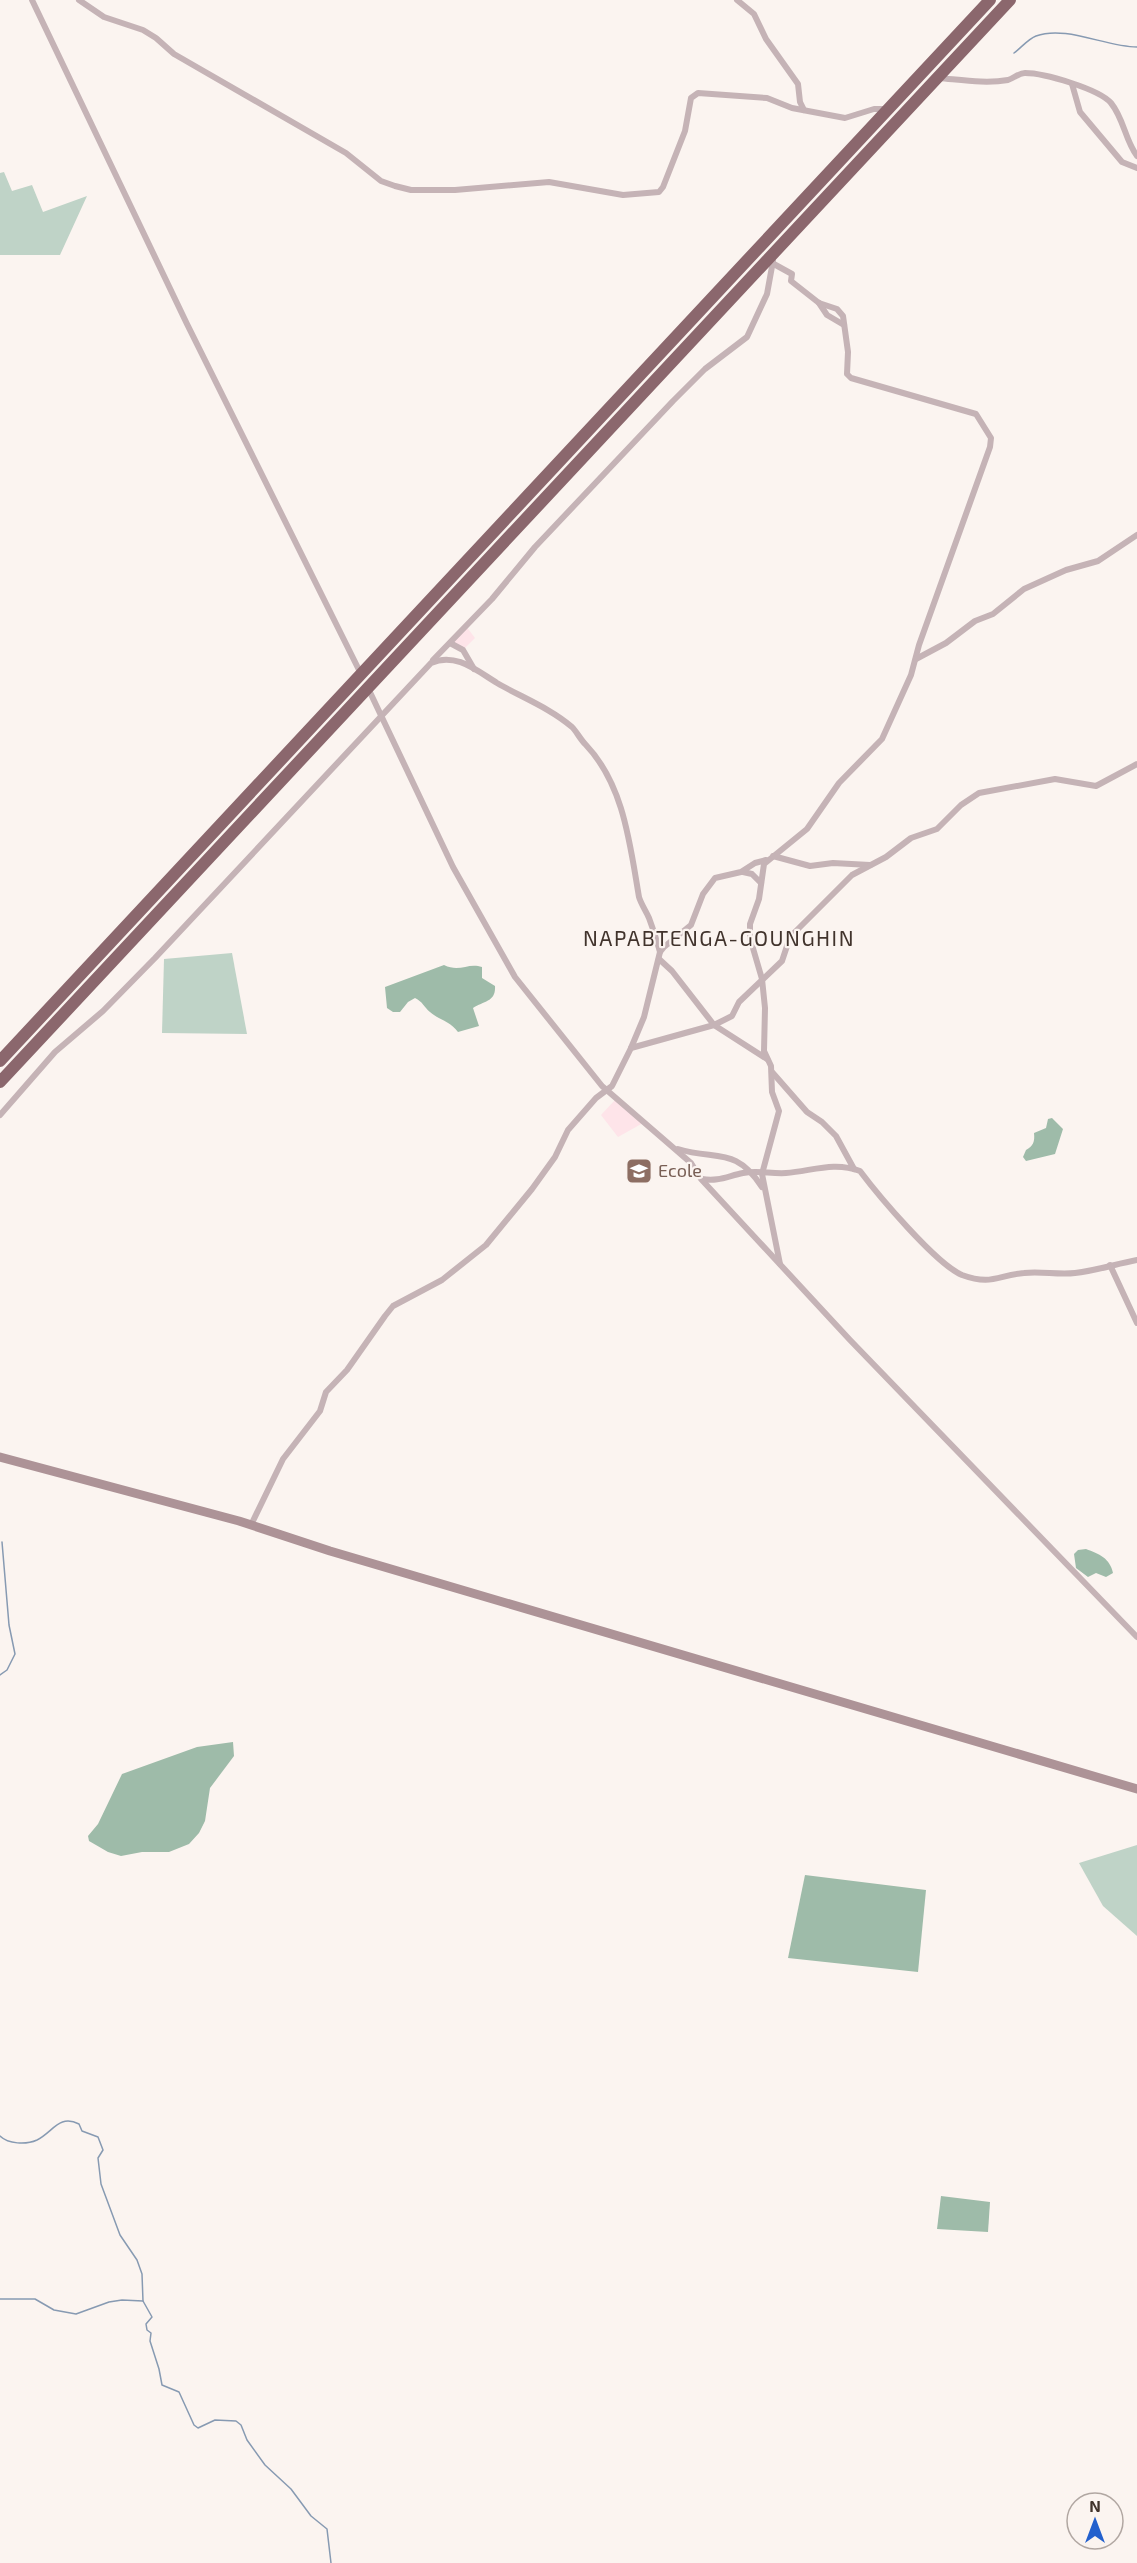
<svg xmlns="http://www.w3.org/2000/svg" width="1137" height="2563" font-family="'Exo 2',sans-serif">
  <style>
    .commercial { fill: #fee4e9 }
    .green { fill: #bfd3c7 }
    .forest { fill: #9ebba9 }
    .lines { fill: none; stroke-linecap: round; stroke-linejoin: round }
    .stream { stroke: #879ab2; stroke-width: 1.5 }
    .street { stroke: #c5b3b6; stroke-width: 6 }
    .secondary { stroke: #ad9397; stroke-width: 9 }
    .highway { stroke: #8b676d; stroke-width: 12 }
    .labels { text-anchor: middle; stroke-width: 4.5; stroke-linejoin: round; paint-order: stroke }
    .education-label { font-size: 18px; fill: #785e54; stroke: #fbf4f0; text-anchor: start }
    .quarter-label { font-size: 21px; letter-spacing: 1.5px; fill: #41332c; stroke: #fbf4f0 }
  </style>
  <rect width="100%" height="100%" fill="#fbf4f0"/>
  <!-- commercial -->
  <g class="commercial">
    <path d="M466 626 475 638 463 650 450 643Z"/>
    <path d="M616 1099 643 1123 618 1137 601 1115Z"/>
  </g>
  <!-- green -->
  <g class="green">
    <path d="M4 172 12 191 32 185 43 212 87 196 60 255H0V173Z"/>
    <path d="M232 953 247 1034 162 1033 164 959Z"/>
    <path d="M1137 1845V1936L1103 1906 1079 1863Z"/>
  </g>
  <!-- forest -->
  <g class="forest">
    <path d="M444 965C460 973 468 962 482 967V978L495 986C496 1002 484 1001 473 1008L479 1026 458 1032C450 1021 439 1020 430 1012 424 1007 423 1002 415 998L408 1002 400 1012H393L387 1008 385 987Z"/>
    <path d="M1052 1118 1063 1129 1055 1154 1026 1161 1023 1157 1026 1150C1033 1146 1035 1142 1034 1133L1046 1128 1048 1119Z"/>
    <path d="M1086 1549C1099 1554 1110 1558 1113 1573L1106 1577 1096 1573 1088 1577 1076 1568 1074 1554 1078 1550Z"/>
    <path d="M233 1742 234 1756 210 1788 205 1821 199 1833 189 1844 169 1852H142L121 1856 108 1852 89 1841 88 1836 98 1824 122 1774 197 1747Z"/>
    <path d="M805 1875 926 1890 918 1972 788 1958Z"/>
    <path d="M941 2196 990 2202 988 2232 937 2229Z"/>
  </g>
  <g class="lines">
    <!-- stream -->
    <g class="stream">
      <path d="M1014 53C1021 48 1028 39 1036 36 1066 25 1106 47 1137 47"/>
      <path d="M0 1675 7 1670 15 1654 9 1625 2 1542"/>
      <path d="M0 2136C8 2144 26 2145 37 2140 53 2132 59 2114 79 2124L82 2131 98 2137 103 2150 98 2158 101 2184 120 2235 137 2260 142 2274 143 2301 152 2317 146 2324 147 2330 151 2333 150 2341 159 2369 162 2385 179 2392 194 2425 198 2428 215 2420 236 2421 241 2425 247 2440 265 2465 291 2489 311 2516 327 2529 331 2563"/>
      <path d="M0 2299H35L54 2310 76 2314 109 2302 122 2300 143 2301"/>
    </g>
    <!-- street -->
    <g class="street">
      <path d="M32 0 187 324 361 674"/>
      <path d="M79 0 104 17 143 30 156 38 174 54 346 153 381 181 395 186 411 190H455L549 182 623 195 659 192 663 187 685 131 691 98 698 93 767 98 792 108 845 118 874 109H888"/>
      <path d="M737 0 754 14 766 39 798 84 800 102 804 110"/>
      <path d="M939 78C962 80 986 84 1008 80 1014 78 1019 73 1025 73 1044 73 1099 89 1111 103 1124 119 1125 140 1137 156"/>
      <path d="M1072 84 1080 112 1122 162 1137 168"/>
      <path d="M772 263 792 274 791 281 819 303 837 309 843 316 848 352 847 374 851 378 976 414 991 438 990 447 919 645 911 675 882 739 839 783 807 829 764 864 759 899 750 924V938L762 979 765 1008 764 1051 771 1066 772 1092 779 1111 762 1174 780 1264"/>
      <path d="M819 303 827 315 844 325"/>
      <path d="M450 643 463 650 474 669"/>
      <path d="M916 659 946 643 975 621 993 614 1024 589 1066 570 1098 561 1137 535"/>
      <path d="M433 660 492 599 535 547 673 401 705 369 747 337 767 294 773 261"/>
      <path d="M368 688 453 867 515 977 602 1086 691 1163 701 1179 850 1340 1137 1637"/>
      <path d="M773 856 810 866 833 863 870 865"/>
      <path d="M743 872 752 874 761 883"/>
      <path d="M659 959 672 971 714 1025 767 1059"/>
      <path d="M631 1048 644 1017 660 952 664 947 691 925 703 894 715 878 741 872 755 863 766 860"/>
      <path d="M772 1072 807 1112 822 1122 836 1136 854 1169"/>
      <path d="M0 1115 55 1052 103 1011 155 958 431 663C455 652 476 670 497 683 521 697 550 708 572 727 577 732 580 739 586 745 624 785 630 845 639 897 641 904 646 911 649 918 653 929 657 941 660 952"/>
      <path d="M678 1149C717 1161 735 1146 762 1187"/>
      <path d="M702 1179C718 1182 728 1176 743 1173 757 1170 771 1174 786 1173 812 1171 834 1161 860 1171 878 1195 936 1264 962 1275 992 1286 998 1275 1024 1273 1041 1271 1058 1275 1075 1273 1095 1271 1116 1264 1137 1260"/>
      <path d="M1110 1265 1137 1323"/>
      <path d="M251 1525 283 1459 320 1411 326 1392 347 1370 385 1316 393 1306 442 1280 486 1245 532 1189 555 1157 568 1130 596 1098 612 1086 631 1048 714 1025 732 1016 739 1002 782 961 788 943 794 933 852 875 886 857 911 838 937 829 961 805 979 793 1055 779 1096 786 1137 764"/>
    </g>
    <!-- secondary -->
    <path class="secondary" d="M0 1457 239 1521 330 1551 1137 1789"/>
    <!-- highway -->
    <g class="highway">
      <path d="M0 1061 990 0"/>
      <path d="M0 1082 1010 0"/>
    </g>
  </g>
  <!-- icons -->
  <defs>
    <symbol id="school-square" viewBox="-11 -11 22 22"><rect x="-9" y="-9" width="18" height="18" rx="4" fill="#8d6e63" stroke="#fbf4f0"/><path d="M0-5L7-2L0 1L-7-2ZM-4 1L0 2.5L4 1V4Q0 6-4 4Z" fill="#fff"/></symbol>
  </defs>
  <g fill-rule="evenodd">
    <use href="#school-square" x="624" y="1156" width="30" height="30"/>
  </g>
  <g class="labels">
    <!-- education labels -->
    <g class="education-label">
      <text x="658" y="1177">Ecole</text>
    </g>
    <!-- quarter labels -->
    <g class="quarter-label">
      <text x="719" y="946">NAPABTENGA-GOUNGHIN</text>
    </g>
  </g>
  <!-- north arrow -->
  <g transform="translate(1095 2521)"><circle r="28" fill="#fbf4f0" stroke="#b1a7a2" stroke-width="1.5"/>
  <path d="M0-4.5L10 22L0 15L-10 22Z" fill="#2360cd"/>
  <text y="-9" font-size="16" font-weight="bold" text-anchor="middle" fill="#41332c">N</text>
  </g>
</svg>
